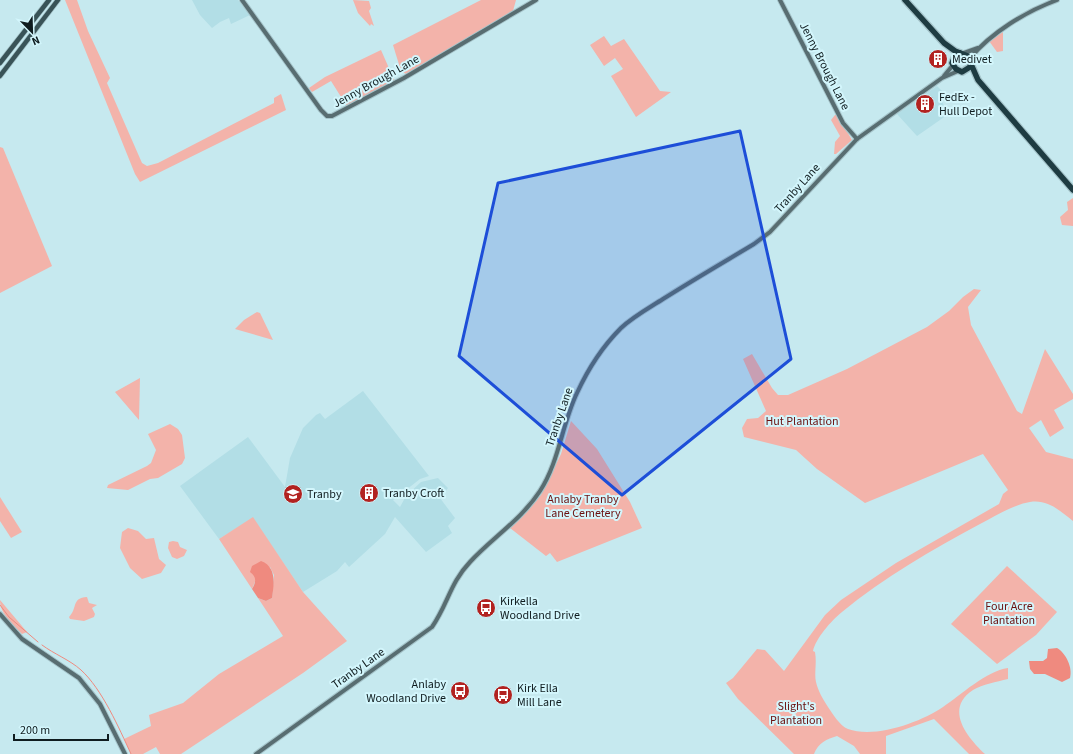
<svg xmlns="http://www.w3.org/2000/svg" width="1073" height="754" font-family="'Source Sans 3',sans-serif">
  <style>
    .built { fill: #b2dee6 }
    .green { fill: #f3b3aa }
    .water { fill: #ef8a7f }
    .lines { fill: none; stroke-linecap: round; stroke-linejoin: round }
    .stream { stroke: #ef8a7f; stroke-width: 1 }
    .secondary-casing { stroke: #a5c4ca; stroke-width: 6 }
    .primary-casing { stroke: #a5c4ca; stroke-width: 6 }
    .highway-casing { stroke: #a5c4ca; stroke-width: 8 }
    .secondary { stroke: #586d71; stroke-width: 4 }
    .primary { stroke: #395357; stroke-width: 4.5 }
    .highway { stroke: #1e3c42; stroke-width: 5.5 }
    .marked { fill: #1d4ed8; fill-opacity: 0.2; stroke: #1d4ed8; stroke-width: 3; stroke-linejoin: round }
    .labels { text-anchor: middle; stroke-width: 4; stroke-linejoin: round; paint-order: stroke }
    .poi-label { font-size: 12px; fill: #0f1c1f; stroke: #d3f6fc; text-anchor: start }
    .street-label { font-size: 12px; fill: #0f1c1f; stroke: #d3f6fc }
    .park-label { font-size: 12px; fill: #6b100f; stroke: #d3f6fc }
  </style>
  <rect width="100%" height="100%" fill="#c6e9ef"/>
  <!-- built -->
  <g class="built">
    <path d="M192 0H238L250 15 231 24 229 18 220 22 212 28 200 15Z"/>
    <path d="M937 86 942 91 943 104 950 113 917 136 897 114Z"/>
    <path d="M363 391 429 476 420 479 393 500 400 507 406 496 421 482 438 478 448 488 440 498 455 518 448 526 452 533 426 552 395 517 385 534 349 567 345 562 337 571 303 592 253 518 219 539 180 486 248 437 285 487 290 458 303 428 316 415 320 413 325 419Z"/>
  </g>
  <!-- green -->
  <g class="green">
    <path d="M65 0H77L88 31 110 78 107 83 142 163 147 166 158 163 274 103V98L281 94 286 110 140 182 135 174Z"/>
    <path d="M353 0 369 1 371 8 369 11 374 26 371 24 370 26 358 13Z"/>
    <path d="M481 0H516L513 11 406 74 401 71 393 45Z"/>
    <path d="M1003 32V51L997 52 989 41Z"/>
    <path d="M604 36 611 46 624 39 660 91 671 92 636 117 611 76 623 69 615 58 604 66 590 45Z"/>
    <path d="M381 50 395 82 348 108 331 81 312 92 309 88 325 77Z"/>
    <path d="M835 115H837L852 140 836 154H834L835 142 840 136 831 120Z"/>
    <path d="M0 147 3 148 52 266 0 293Z"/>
    <path d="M1073 198V226L1062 225 1060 217 1068 210 1067 202Z"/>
    <path d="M974 289 981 290 968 307 971 325 1017 411 1022 414 1045 349 1073 394V399L1054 410 1064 428 1050 437 1041 420 1029 428 1046 452 1073 459V521C1060 511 1048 499 1030 502 1012 505 996 516 980 524 932 550 884 577 842 612 831 621 816 638 813 651L815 652C817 663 814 674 816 682 818 691 823 699 828 707 832 713 840 726 848 729 875 739 921 722 943 707 961 695 986 671 1008 668V679C996 682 983 684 973 690 944 709 967 737 985 754H969L934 719 886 736V754H860L854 746 837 736C827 739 818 743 814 754H794L738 699 726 683 733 678 757 649 765 650 784 671 825 615 841 600 896 563 999 504 1003 494 1008 490 983 454 865 503 817 469 796 450 744 437 742 428 747 419 758 418 766 411 743 359 752 354 772 388 778 395H788L847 369 927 327 949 311 963 297Z"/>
    <path d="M257 312 260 313 273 340 235 329 244 320Z"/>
    <path d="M140 378 139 420 115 392Z"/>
    <path d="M571 421 597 449 630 502 642 528 557 562 550 553 546 556 510 528 541 495 561 454Z"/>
    <path d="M170 424 178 429 182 435 185 458 182 464 158 478 150 479 128 490 107 488 108 485 147 466 151 463 156 450 148 434Z"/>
    <path d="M0 497 22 532 11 538 0 521Z"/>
    <path d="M253 517 303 592 347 641 303 673 181 754H160L156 747 143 754H131L124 739 151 726 149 715 183 703 219 674 283 636 258 598 266 601 272 598 274 575 270 567 255 575 256 579 252 589 219 539Z"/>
    <path d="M128 528 138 531 146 539 154 538 159 559 166 565 161 573 142 579 130 568 120 548 122 532Z"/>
    <path d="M173 541 178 542 180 547 187 550 184 556 177 559 172 557 168 548 169 542Z"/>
    <path d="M1007 566 1057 612 1036 635 997 664 951 624Z"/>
    <path d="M87 597 89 603 97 605 92 608 95 614 94 617 84 621 70 619 69 617C78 608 71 598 87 597Z"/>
    <path d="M0 600 27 632 22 634C13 625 0 614 0 600Z"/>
  </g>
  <!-- water -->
  <g class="water">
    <path d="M261 561C277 567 274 584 272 598L266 601 258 598 252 589C256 582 257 577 250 572L252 566Z"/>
    <path d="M1057 648C1066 653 1073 668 1070 678L1062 682 1045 674H1034L1030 669 1029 661H1043L1047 658 1048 649Z"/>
  </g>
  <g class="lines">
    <!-- stream -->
    <g class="stream">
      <path d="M0 605 9 617 38 642"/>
      <path d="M42 645C54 654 70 660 81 670 102 689 119 728 131 754"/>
    </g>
    <defs>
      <g id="secondary">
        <path d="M242 0 321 110 327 116H332L404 78 536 0"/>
        <path d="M780 0 843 123 857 139"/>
        <path d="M964 53 978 48"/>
        <path d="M970 58C992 32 1025 12 1057 0"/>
        <path d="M944 76 953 65"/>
        <path d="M0 614 22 639 79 678 100 704 125 754"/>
        <path d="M256 754 432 627C448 604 450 583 470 562 492 538 521 520 540 491 559 462 562 424 577 393 588 369 603 346 621 328 634 316 649 308 663 299 693 280 724 262 754 244L770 232 857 139 942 78 958 71"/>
      </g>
      <g id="primary">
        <path d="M0 63 49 0"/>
        <path d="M0 76 58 0"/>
      </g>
      <g id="highway">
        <path d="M905 0 944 43 955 51 968 56 971 61 970 67 962 72 956 69 952 63 955 56 960 53"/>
        <path d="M971 64 978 80 1073 190"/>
      </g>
    </defs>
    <!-- secondary casing -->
    <use href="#secondary" class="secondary-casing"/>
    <!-- primary casing -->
    <use href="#primary" class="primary-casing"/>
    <!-- highway casing -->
    <use href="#highway" class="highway-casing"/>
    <!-- secondary -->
    <use href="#secondary" class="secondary"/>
    <!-- primary -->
    <use href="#primary" class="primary"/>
    <!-- highway -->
    <use href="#highway" class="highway"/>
  </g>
  <!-- marked area -->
  <path class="marked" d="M740 131 791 359 622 495 459 356 498 183Z"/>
  <!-- icons -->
  <defs>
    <symbol id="building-disc" viewBox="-11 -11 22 22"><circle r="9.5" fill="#b22220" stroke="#d3f6fc"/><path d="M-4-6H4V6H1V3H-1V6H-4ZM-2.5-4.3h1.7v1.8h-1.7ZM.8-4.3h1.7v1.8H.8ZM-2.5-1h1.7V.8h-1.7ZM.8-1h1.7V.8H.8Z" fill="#fff"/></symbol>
    <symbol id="school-disc" viewBox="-11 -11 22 22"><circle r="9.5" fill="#b22220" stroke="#d3f6fc"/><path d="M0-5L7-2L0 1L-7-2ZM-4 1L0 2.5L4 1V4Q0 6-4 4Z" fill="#fff"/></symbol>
    <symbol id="bus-disc" viewBox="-11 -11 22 22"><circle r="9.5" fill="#b22220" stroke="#d3f6fc"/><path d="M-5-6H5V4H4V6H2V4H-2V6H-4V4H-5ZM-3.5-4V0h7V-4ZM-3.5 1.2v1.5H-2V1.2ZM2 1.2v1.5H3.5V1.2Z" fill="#fff"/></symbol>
  </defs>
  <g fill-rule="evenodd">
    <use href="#building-disc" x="927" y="48" width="22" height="22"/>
    <use href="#building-disc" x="914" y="93" width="22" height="22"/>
    <use href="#building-disc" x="358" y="482" width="22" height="22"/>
    <use href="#school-disc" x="282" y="483" width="22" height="22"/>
    <use href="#bus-disc" x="475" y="597" width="22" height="22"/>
    <use href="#bus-disc" x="449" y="680" width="22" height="22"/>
    <use href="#bus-disc" x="492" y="684" width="22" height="22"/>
  </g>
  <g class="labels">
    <!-- poi labels -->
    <g class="poi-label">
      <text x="952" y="63">Medivet</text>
      <text x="939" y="101">FedEx -<tspan x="939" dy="14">Hull Depot</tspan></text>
      <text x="383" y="497">Tranby Croft</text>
      <text x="307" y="498">Tranby</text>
      <text x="500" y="605">Kirkella<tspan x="500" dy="14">Woodland Drive</tspan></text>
      <text x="446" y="688" text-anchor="end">Anlaby<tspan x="446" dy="14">Woodland Drive</tspan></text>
      <text x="517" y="692">Kirk Ella<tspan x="517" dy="14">Mill Lane</tspan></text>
    </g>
    <!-- street labels -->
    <g class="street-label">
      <text transform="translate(825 66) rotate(63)" y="4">Jenny Brough Lane</text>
      <text transform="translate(376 81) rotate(-29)" y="4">Jenny Brough Lane</text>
      <text transform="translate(797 188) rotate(-48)" y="4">Tranby Lane</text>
      <text transform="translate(559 417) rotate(-71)" y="4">Tranby Lane</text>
      <text transform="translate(358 668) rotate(-35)" y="4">Tranby Lane</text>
    </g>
    <!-- park labels -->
    <g class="park-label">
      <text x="802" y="425">Hut Plantation</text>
      <text x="583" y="503">Anlaby Tranby<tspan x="583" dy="14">Lane Cemetery</tspan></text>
      <text x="1009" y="610">Four Acre<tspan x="1009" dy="14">Plantation</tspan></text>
      <text x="796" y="710">Slight's<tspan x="796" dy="14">Plantation</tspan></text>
    </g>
  </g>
  <!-- north arrow -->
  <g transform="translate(32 32) rotate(157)" stroke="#d3f6fc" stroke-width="3" paint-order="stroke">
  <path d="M0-3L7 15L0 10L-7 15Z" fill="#0f1c1f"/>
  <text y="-6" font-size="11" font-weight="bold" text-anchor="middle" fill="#0f1c1f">N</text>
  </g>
  <!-- scale -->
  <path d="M14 734v6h94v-6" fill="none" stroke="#0f1c1f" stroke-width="2"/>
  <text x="20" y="734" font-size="12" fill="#0f1c1f" stroke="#d3f6fc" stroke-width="3" paint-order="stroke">200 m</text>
</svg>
